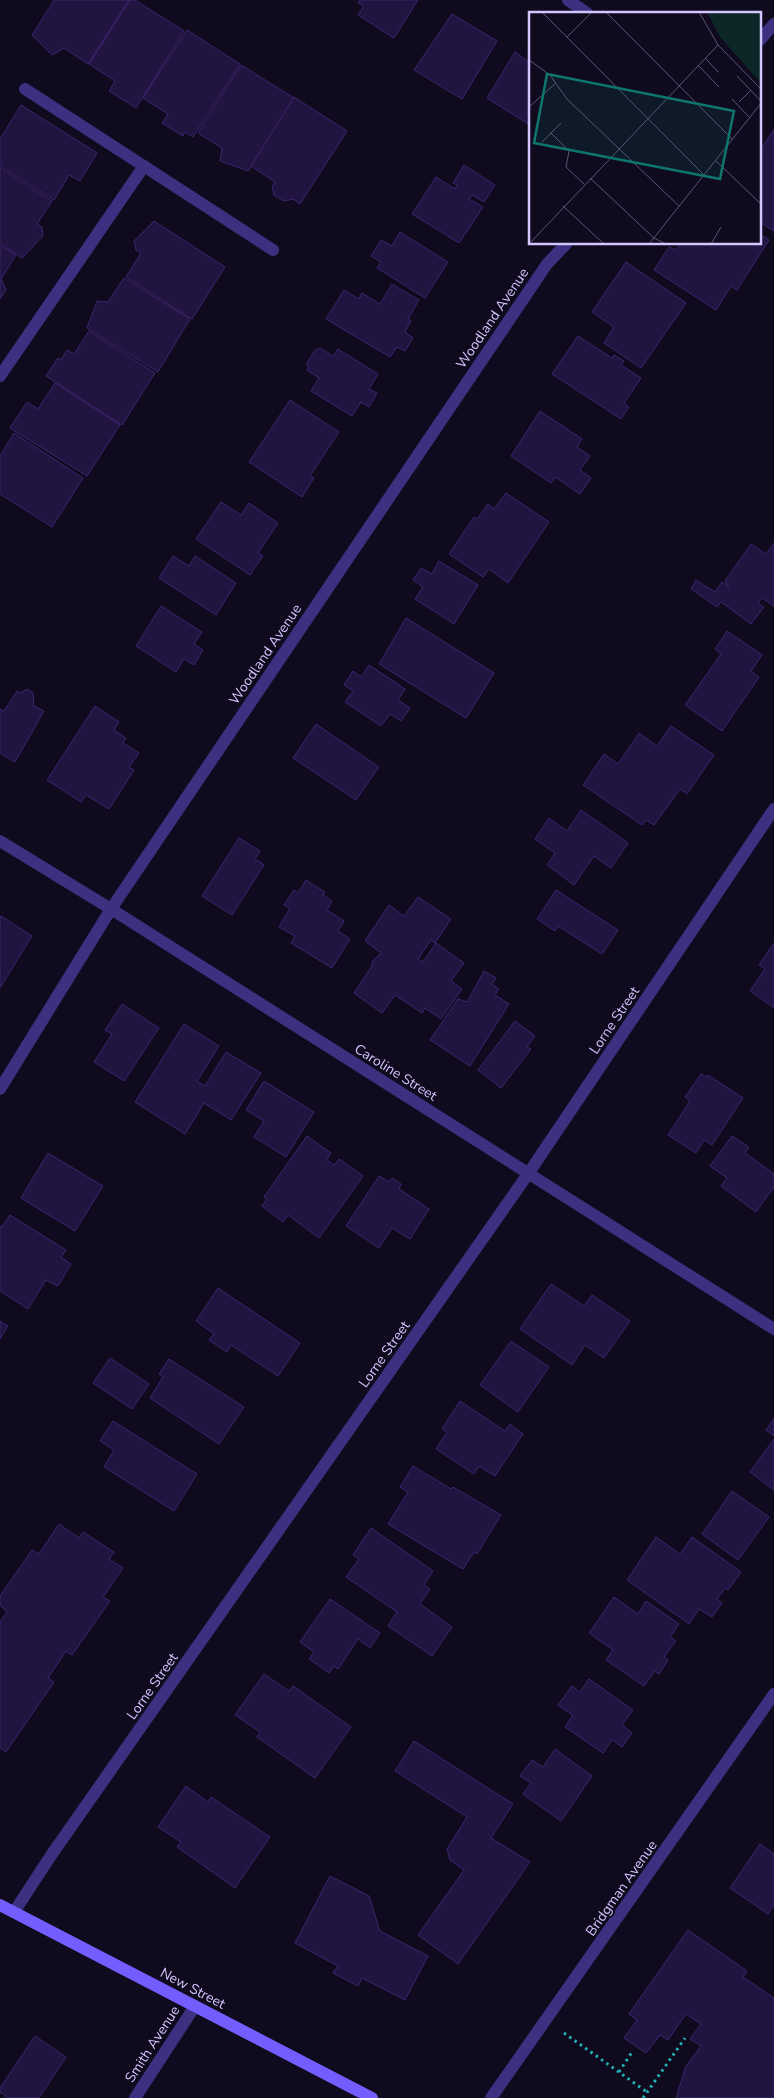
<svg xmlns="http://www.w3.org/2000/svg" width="774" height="2098" font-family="'Nunito Sans',sans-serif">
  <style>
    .building { fill: #221440; stroke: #3b256e }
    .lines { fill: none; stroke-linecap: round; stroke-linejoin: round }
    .path { stroke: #23afb6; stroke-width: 3; stroke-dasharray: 2.5 4; stroke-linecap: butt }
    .service { stroke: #3c3180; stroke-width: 12 }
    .minor { stroke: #3c3180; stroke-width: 12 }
    .secondary { stroke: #735dff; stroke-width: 12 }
    .labels { text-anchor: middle; stroke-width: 4; stroke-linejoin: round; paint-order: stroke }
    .street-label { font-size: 14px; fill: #d3c6ff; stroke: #0f0a1d }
    .inset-road { fill: none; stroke: #5d5577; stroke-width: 1 }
    .view { fill: #0f766e; fill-opacity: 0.15; stroke: #0f766e; stroke-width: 2.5 }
    .inset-edge { fill: none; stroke: #d3c6ff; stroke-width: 2.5 }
  </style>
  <rect width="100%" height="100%" fill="#0f0a1d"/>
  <!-- building -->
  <g class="building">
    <path d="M54 0H129L88 64 64 48 52 55 32 35Z"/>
    <path d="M130 0H135L184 31 136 108 109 91 115 81 89 64Z"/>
    <path d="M360 0H418L394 38 358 15 364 6 358 3Z"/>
    <path d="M452 14 497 41 462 99 414 70Z"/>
    <path d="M187 30 240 64 193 137 185 132 183 136 162 123 168 114 143 98Z"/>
    <path d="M515 52 530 63V125L487 98Z"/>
    <path d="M241 65 294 98 248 171 220 161 222 148 198 133Z"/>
    <path d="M294 97 347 131 300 204 293 199 284 201 274 195 272 187 275 182 251 166Z"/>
    <path d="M21 105 97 153 80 181 69 175 54 200 0 166V139Z"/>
    <path d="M774 129V231L760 222V151Z"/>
    <path d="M464 165 495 185 484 202 472 195 469 199 483 207 459 243 412 214 436 177 455 189 457 185 453 183Z"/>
    <path d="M0 168 52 201 37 224 42 227 43 236 22 258 0 243Z"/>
    <path d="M154 221 225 267 192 319 126 277 141 253 136 250 134 241Z"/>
    <path d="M400 232 448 262 425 298 377 268 381 262 371 256 381 240 392 246Z"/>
    <path d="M760 234 769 240 737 290 731 286 716 310 654 270 669 247 676 250 680 244H760Z"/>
    <path d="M0 245 16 255 1 279 6 290 0 299Z"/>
    <path d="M626 262 686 303 641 368 604 343 614 327 592 312Z"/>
    <path d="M124 278 190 319 158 372 87 328 97 301 108 302Z"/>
    <path d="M392 284 419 300 408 319 411 321 405 332 413 338 405 351 397 347 390 357 326 319 344 290 359 299 362 293 380 304Z"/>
    <path d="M89 331 155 373 122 425 46 376 58 358 61 360 67 350 74 354Z"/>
    <path d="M578 336 612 358 614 355 624 361 621 365 641 378 624 403 629 407 621 419 552 374Z"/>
    <path d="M320 348 333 356 338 349 378 374 369 389 377 393 369 407 361 402 352 416 311 391 319 378 307 370 309 367 306 365 315 350Z"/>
    <path d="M55 383 120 425 87 476 10 428 27 402 38 409Z"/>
    <path d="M290 400 339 432 310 476 314 478 302 497 249 462Z"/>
    <path d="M540 411 582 439 577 447 590 456 580 470 591 478 580 494 555 477 551 483 511 456Z"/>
    <path d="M14 433 83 478 52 527 0 494V456Z"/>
    <path d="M506 493 549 522 508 583 489 569 483 577 449 554 474 517 477 519 488 504 494 509Z"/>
    <path d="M221 502 241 515 249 503 278 523 258 553 263 556 250 575 196 539Z"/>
    <path d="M774 543V606L762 598 758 603 764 607 751 624 721 602 717 607 691 589 696 580 715 592 722 582 729 587 725 581 751 544 766 554Z"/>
    <path d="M173 556 189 566 195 556 236 583 216 615 159 578Z"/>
    <path d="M439 561 478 585 454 624 415 599 423 587 413 580 421 568 432 574Z"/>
    <path d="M161 606 202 632 194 644 203 650 194 665 184 659 176 672 136 646Z"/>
    <path d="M406 618 494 673 466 718 379 664Z"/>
    <path d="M727 631 762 655 751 671 759 677 722 731 685 705 721 654 715 649Z"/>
    <path d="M369 665 405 689 398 700 410 708 401 721 390 714 381 726 345 702 353 691 344 685 353 671 361 677Z"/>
    <path d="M27 689 33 693 34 706 44 711 15 762 0 753V709L4 711 17 691 21 693Z"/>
    <path d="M95 706 119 722 114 730 126 738 123 743 139 753 129 767 134 770 109 809 86 795 81 802 47 780Z"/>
    <path d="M316 724 379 767 356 800 293 758Z"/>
    <path d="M671 726 714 755 687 794 680 789 654 825 646 820 642 825 583 785 604 754 618 764 639 733 657 746Z"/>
    <path d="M581 810 628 843 611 868 594 856 574 885 547 865 555 853 535 839 549 818 567 831Z"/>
    <path d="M239 838 260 851 255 859 264 865 232 915 202 896Z"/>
    <path d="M306 880 325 892 323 895 332 901 327 910 344 921 338 931 350 939 332 968 291 943 295 936 279 927 290 908 284 905 294 890 298 893Z"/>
    <path d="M556 890 618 930 602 954 558 926 555 931 537 919Z"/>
    <path d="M418 897 451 919 435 943 431 940 418 959 423 962 436 943 464 963 451 981 462 989 441 1019 425 1008 422 1013 395 995 382 1013 354 993 372 966V962L381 953 365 941 389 905 404 916Z"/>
    <path d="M1 916 32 936 0 988V917Z"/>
    <path d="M774 943V1008L750 991 765 969 759 965Z"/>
    <path d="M484 971 496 978 492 984 499 989 495 995 509 1004 470 1066 430 1040 458 999 467 1002Z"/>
    <path d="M122 1004 159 1028 124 1081 94 1062 112 1034 105 1030Z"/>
    <path d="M515 1021 535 1036 527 1047 531 1049 501 1088 478 1070Z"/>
    <path d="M184 1024 219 1046 197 1081 205 1086 226 1052 261 1073 231 1120 204 1103 185 1134 135 1102Z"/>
    <path d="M701 1074 707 1077 708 1075 743 1098 712 1145 704 1140 696 1153 668 1135 690 1101 685 1097Z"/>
    <path d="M264 1081 314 1112 286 1157 254 1137 264 1121 246 1110Z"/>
    <path d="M307 1136 331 1153 327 1160 334 1165 339 1159 363 1176 319 1238 288 1215 283 1222 262 1206 267 1199 264 1197Z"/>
    <path d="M732 1136 749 1147 745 1153 774 1174V1187L756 1212 721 1186 727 1178 710 1166Z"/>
    <path d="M48 1153 103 1186 75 1231 21 1198Z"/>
    <path d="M379 1176 389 1182 392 1178 401 1184 399 1189 429 1209 410 1239 392 1228 379 1248 346 1226Z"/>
    <path d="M10 1215 66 1250 61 1257 71 1264 58 1286 46 1280 28 1309 0 1291V1226L2 1227Z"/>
    <path d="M551 1284 584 1306 592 1295 630 1321 604 1358 585 1345 572 1365 520 1329Z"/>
    <path d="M218 1288 300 1343 278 1376 231 1345 227 1352 209 1340 214 1334 196 1321Z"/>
    <path d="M0 1321 8 1326 0 1339Z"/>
    <path d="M511 1341 549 1367 518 1412 480 1385Z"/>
    <path d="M110 1358 149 1384 132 1409 93 1383Z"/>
    <path d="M169 1359 244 1407 219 1444 150 1398 163 1377 159 1374Z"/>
    <path d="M460 1401 505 1431 510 1424 523 1434 495 1476 479 1466 474 1474 436 1449 447 1432 442 1429Z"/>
    <path d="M774 1419V1436L766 1430Z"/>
    <path d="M113 1421 197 1474 174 1511 104 1467 114 1450 100 1441Z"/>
    <path d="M774 1439V1490L750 1472Z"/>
    <path d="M413 1466 451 1489 453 1487 501 1515 477 1554 474 1552 463 1569 388 1524 408 1492 400 1487Z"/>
    <path d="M732 1491 769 1517 738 1560 702 1534Z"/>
    <path d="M59 1524 79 1538 83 1532 114 1552 109 1559 123 1568 103 1597 110 1601 72 1655 66 1651 48 1678 54 1682 6 1752 0 1748V1622L7 1612 0 1605V1596L32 1550 39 1554Z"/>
    <path d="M371 1528 433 1571 424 1585 430 1589 420 1604 452 1627 432 1656 388 1626 397 1612 346 1577 359 1559 353 1555Z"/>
    <path d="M656 1537 680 1554 692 1537 741 1572 728 1590 725 1588 717 1599 722 1603 712 1617 699 1609 689 1624 627 1580Z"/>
    <path d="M614 1597 638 1614 646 1601 679 1624 670 1637 676 1641 664 1657 668 1660 659 1674 655 1671 644 1686 606 1660 613 1650 589 1633Z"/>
    <path d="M330 1599 380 1633 370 1648 358 1639 338 1669 334 1666 329 1673 309 1659 314 1652 300 1642Z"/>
    <path d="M264 1674 289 1691 293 1686 351 1727 315 1778 257 1737 260 1732 235 1715Z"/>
    <path d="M589 1679 633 1710 622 1725 632 1733 622 1747 612 1740 603 1753 565 1727 573 1715 558 1705 572 1686 580 1692Z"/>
    <path d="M414 1741 513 1804 491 1838 530 1862 458 1964 418 1935 464 1870 450 1860 447 1849 467 1817 395 1771Z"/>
    <path d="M555 1749 592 1776 561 1821 523 1794 531 1783 520 1776 532 1760 543 1767Z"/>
    <path d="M186 1786 208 1802 211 1797 270 1837 235 1888 177 1847 181 1842 158 1827Z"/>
    <path d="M760 1844 774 1854V1905L768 1914 730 1888Z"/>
    <path d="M330 1876 369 1896 380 1931 428 1956 405 2000 362 1978 358 1986 333 1973 338 1966 295 1943Z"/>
    <path d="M688 1930 747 1971 743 1977 774 1998V2098H676L686 2066 701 2046 690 2039 701 2024 686 2014 668 2040 660 2035 646 2053 624 2038 637 2020 629 2014Z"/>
    <path d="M35 2036 66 2057 39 2098H5L6 2096 0 2092V2088Z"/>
  </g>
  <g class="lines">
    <!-- path -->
    <g class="path">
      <path d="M564 2033 647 2092"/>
      <path d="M619 2072 632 2052"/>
      <path d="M643 2098 685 2038"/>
    </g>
    <!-- service -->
    <g class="service">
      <path d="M25 89 273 250"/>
      <path d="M0 376 144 166"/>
    </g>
    <!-- minor -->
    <g class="minor">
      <path d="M568 0 588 14"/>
      <path d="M760 40 774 24"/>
      <path d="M0 841 111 909 774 1329"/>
      <path d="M0 1089 111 909 547 264 566 244"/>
      <path d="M14 1912 52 1854 528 1174 774 809"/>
      <path d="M135 2098 195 2006"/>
      <path d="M491 2098 774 1694"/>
    </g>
    <!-- secondary -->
    <path class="secondary" d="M0 1905 372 2098"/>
  </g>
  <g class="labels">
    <!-- street labels -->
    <g class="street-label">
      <text transform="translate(492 318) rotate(-56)" y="5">Woodland Avenue</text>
      <text transform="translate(265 654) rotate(-56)" y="5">Woodland Avenue</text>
      <text transform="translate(614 1020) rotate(-56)" y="5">Lorne Street</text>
      <text transform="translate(396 1072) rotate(32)" y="5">Caroline Street</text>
      <text transform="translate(384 1354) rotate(-55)" y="5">Lorne Street</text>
      <text transform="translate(152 1686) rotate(-55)" y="5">Lorne Street</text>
      <text transform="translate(621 1888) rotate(-55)" y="5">Bridgman Avenue</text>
      <text transform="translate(193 1988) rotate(28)" y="5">New Street</text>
      <text transform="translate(152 2044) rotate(-57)" y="5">Smith Avenue</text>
    </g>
  </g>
  <!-- overview -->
  <g transform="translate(529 12)">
    <rect width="232" height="232" fill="#0f0a1d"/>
    <path d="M178 0H232V71L191 25Z" fill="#0d2628"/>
    <path class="inset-road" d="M13 0 175 163M77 0 203 127M170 0 189 33 233 78M38 25 63 0M176 46 189 60M0 48 21 63 38 87 150 194M169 53 190 75M208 64 233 90M203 87 221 106M210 90 222 78M0 95 27 71M22 121 40 139 37 155 55 172M13 130 32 111M187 149 233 193M61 166 125 226 137 232M34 194 75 232M0 232 189 33M120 232 233 90M182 232 192 215"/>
    <path class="view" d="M18 62 205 99 191 167 5 131Z"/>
    <rect width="232" height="232" class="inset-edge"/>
  </g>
</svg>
